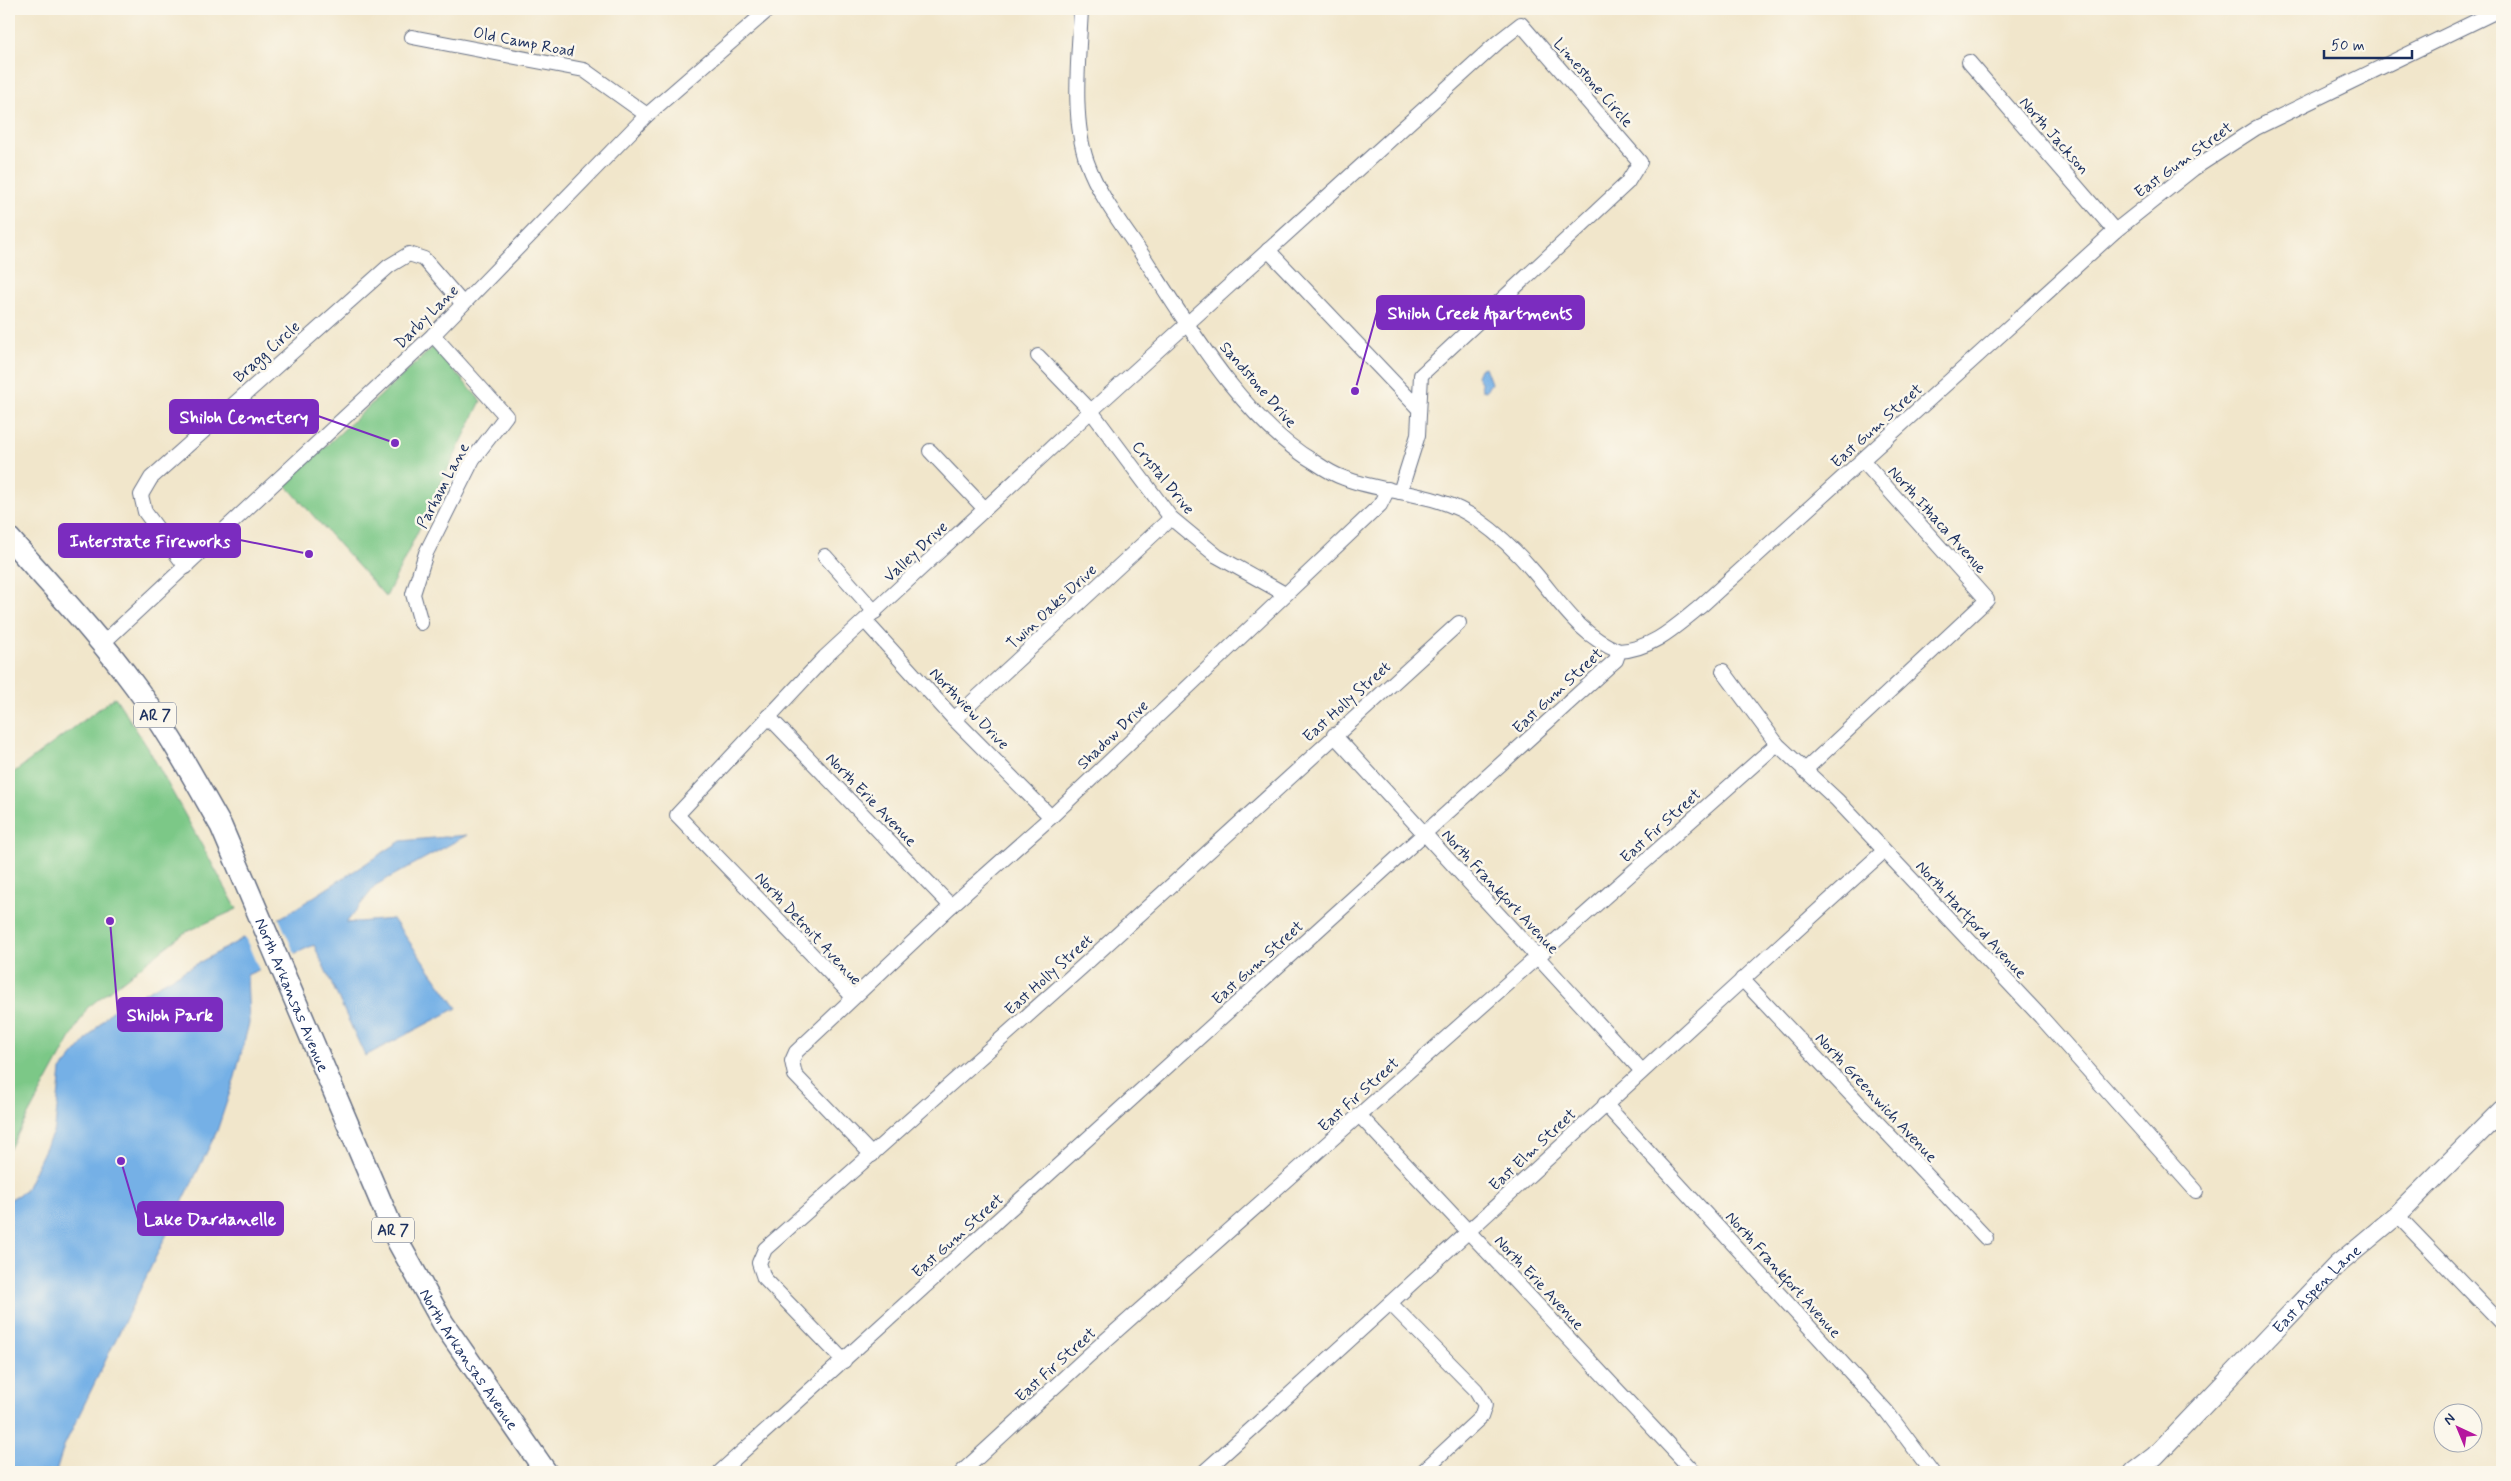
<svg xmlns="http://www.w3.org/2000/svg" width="2511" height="1481" font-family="Mynerve,sans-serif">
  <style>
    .green { fill: #7cc887; stroke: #4c7c72 }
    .water { fill: #75b0e6; stroke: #4870a2 }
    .pier { fill: #f1e6cb }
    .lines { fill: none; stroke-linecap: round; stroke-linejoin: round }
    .street-casing { stroke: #666f84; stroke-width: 16 }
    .secondary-casing { stroke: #666f84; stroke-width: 21 }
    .primary-casing { stroke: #666f84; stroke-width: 24 }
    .street { stroke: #fff; stroke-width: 14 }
    .secondary { stroke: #fff; stroke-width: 19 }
    .primary { stroke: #fff; stroke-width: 21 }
    .labels { text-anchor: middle; stroke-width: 5; stroke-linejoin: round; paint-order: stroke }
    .shield { fill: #fbf7ec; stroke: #5e6b89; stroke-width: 1 }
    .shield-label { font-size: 15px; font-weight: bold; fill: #1b2f5e }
    .street-label { font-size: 16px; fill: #1b2f5e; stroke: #fbf7ec }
    .leader { fill: none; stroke: #7b2cbf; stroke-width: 2 }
    .callout-dot { fill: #7b2cbf; stroke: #fbf7ec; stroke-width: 2 }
    .callout { fill: #7b2cbf; stroke: #7b2cbf; stroke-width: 2 }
    .callout-label { font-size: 18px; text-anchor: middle; font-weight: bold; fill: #fff }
  </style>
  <rect width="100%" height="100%" fill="#fbf7ec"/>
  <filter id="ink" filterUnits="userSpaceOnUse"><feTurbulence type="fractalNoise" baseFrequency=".02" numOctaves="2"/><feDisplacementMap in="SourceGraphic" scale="10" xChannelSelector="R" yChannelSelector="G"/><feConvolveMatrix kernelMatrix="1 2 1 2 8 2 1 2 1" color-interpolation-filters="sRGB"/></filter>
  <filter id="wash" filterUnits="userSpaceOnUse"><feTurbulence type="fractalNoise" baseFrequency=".0096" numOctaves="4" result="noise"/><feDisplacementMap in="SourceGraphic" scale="20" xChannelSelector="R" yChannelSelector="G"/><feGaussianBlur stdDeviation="1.12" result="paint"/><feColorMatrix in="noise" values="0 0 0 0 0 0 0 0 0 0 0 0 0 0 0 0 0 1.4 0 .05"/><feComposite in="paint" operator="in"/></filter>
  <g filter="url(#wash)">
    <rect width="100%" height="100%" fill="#f1e6cb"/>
    <g class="green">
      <polygon points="433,347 481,401 386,597 285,484"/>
      <polygon points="115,697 148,748 237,909 184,933 87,1008 9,1150 9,776"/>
    </g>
    <g class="water">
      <polygon points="1485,367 1491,383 1486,391 1482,390 1481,382 1477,376 1480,369"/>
      <polygon points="467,835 376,885 346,923 393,919 457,1008 365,1056 314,945 247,975 249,1023 235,1077 217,1131 64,1446 56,1472 9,1472 9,1200 25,1191 55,1128 61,1070 110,1012 287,914 401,841"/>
    </g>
    <polygon class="pier" points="278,916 296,956 260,972 244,935"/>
  </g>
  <g filter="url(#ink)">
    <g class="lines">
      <defs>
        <g id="street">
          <path d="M1081,9C1079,56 1071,117 1087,162C1099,196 1123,226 1143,256C1187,324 1244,422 1316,463C1325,469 1334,475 1344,478C1388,495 1438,491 1478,520C1498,534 1518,553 1534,572C1560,602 1580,636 1619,651"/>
          <polyline points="412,37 584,70 647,115"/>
          <polyline points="1969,62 2115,231"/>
          <polyline points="1268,250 1419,409"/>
          <polyline points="1038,356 1091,411 1171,518 1217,556 1285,594"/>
          <polyline points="930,451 985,509"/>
          <polyline points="825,556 875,612"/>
          <polyline points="186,567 145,512 141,495 151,478 389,266 409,254 424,259 463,304"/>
          <polyline points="866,622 954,719 1051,817"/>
          <polyline points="421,623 413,594 426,553 473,459 506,416 433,335"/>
          <polyline points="103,643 433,335 647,115 769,9"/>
          <polyline points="1723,671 1777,744 1837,800 2041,1017 2196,1191"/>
          <polyline points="768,716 951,906"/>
          <polyline points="954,719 1171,518"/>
          <polyline points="1334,735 1642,1071"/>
          <polyline points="1804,771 1987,600 1863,461"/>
          <polyline points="1742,979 1986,1238"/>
          <polyline points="853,997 677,815 825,657 1091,411 1498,42 1521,24 1640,162 1627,183 1421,375 1418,435 1400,492"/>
          <polyline points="1605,1104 1887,1412 1932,1472"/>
          <polyline points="1360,1116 1694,1472"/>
          <polyline points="872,1155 795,1075 792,1061 796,1052 951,906 1051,817 1380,505 1388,489"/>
          <polyline points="2397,1215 2502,1324"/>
          <polyline points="1391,1304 1476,1390 1485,1405 1481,1417 1422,1472"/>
          <polyline points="844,1361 764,1278 759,1263 765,1249 1082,967 1459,623"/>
          <path d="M720,1472L1608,667L1616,660L1619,651C1653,649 1676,626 1701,606L2115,231L2193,169L2256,128L2501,9"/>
          <polyline points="962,1472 1088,1356 1777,744"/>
          <path d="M1204,1472C1432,1267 1656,1057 1884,851"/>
        </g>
        <g id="secondary">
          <path id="s1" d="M2134,1472L2155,1456L2337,1265L2397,1215L2502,1110"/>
        </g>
        <g id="primary">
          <path id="s2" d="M9,538C52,587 97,634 135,686C168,730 194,779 221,826L398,1242L443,1323L546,1472"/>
        </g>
      </defs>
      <use href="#street" class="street-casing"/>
      <use href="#secondary" class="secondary-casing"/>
      <use href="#primary" class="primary-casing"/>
      <use href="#street" class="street"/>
      <use href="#secondary" class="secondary"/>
      <use href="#primary" class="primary"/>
    </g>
  </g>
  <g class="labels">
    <g class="shield">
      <rect x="134" y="702.5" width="42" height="25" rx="4"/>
      <rect x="372" y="1217.5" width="42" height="25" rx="4"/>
    </g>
    <g class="shield-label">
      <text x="155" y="720">AR 7</text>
      <text x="393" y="1235">AR 7</text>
    </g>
    <g class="street-label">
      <text transform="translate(524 41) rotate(11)" y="6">Old Camp Road</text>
      <text transform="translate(1594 82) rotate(49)" y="6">Limestone Circle</text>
      <text transform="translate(2055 135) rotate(49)" y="6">North Jackson</text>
      <text transform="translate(2183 159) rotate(-36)" y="6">East Gum Street</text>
      <text transform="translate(426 316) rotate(-45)" y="6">Darby Lane</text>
      <text transform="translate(266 351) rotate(-42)" y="6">Bragg Circle</text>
      <text transform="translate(1259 384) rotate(49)" y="6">Sandstone Drive</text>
      <text transform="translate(1876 425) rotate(-42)" y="6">East Gum Street</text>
      <text transform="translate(1164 477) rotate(51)" y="6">Crystal Drive</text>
      <text transform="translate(442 485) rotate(-62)" y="6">Parham Lane</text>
      <text transform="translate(1938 519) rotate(48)" y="6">North Ithaca Avenue</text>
      <text transform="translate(915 551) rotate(-43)" y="6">Valley Drive</text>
      <text transform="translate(1051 606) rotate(-43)" y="6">Twin Oaks Drive</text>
      <text transform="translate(1557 690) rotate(-43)" y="6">East Gum Street</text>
      <text transform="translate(1346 701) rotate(-42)" y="6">East Holly Street</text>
      <text transform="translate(970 708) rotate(46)" y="6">Northview Drive</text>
      <text transform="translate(1112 734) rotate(-44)" y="6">Shadow Drive</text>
      <text transform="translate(872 799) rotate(46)" y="6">North Erie Avenue</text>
      <text transform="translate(1660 825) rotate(-42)" y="6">East Fir Street</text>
      <text transform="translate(1501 891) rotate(47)" y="6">North Frankfort Avenue</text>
      <text transform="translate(1972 919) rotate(47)" y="6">North Hartford Avenue</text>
      <text transform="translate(809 928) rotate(47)" y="6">North Detroit Avenue</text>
      <text transform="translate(1257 962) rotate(-42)" y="6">East Gum Street</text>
      <text transform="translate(1048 974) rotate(-42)" y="6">East Holly Street</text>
      <text dy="6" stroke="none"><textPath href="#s2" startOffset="542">North Arkansas Avenue</textPath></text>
      <text transform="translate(1358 1094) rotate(-42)" y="6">East Fir Street</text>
      <text transform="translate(1877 1097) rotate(47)" y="6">North Greenwich Avenue</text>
      <text transform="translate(1532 1149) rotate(-43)" y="6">East Elm Street</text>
      <text transform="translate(957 1235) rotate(-42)" y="6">East Gum Street</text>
      <text transform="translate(1784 1274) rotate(48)" y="6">North Frankfort Avenue</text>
      <text transform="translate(1540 1282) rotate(47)" y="6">North Erie Avenue</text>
      <text dy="6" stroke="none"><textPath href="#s1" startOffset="259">East Aspen Lane</textPath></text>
      <text dy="6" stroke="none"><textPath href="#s2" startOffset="948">North Arkansas Avenue</textPath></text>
      <text transform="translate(1055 1364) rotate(-42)" y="6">East Fir Street</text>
    </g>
  </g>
  <path class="leader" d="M1355 391L1377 312M395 443L318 416M309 554L240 540M110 921L118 1015M121 1161L138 1219"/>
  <g class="callout-dot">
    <circle cx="1355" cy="391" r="5"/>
    <circle cx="395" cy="443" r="5"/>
    <circle cx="309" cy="554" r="5"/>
    <circle cx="110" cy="921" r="5"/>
    <circle cx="121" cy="1161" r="5"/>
  </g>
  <g class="callout">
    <rect x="1377" y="296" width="207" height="33" rx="5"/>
    <rect x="170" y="400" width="148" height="33" rx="5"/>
    <rect x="59" y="524" width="181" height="33" rx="5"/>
    <rect x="118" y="998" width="104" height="33" rx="5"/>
    <rect x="138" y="1202" width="145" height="33" rx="5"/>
  </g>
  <g class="callout-label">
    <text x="1480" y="319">Shiloh Creek Apartments</text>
    <text x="244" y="423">Shiloh Cemetery</text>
    <text x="150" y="547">Interstate Fireworks</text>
    <text x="170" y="1021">Shiloh Park</text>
    <text x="210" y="1225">Lake Dardanelle</text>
  </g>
  <rect width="2511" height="1481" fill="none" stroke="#fbf7ec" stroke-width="30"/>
  <g transform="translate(2458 1428) rotate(316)"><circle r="24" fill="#fbf7ec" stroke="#a1a7b3"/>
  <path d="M0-4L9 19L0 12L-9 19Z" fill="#b5179e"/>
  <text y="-8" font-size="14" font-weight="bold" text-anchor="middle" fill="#1b2f5e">N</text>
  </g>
  <path d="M2324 50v8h88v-8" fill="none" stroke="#1b2f5e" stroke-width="2.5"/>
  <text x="2331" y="50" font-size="15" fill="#1b2f5e" stroke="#fbf7ec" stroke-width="4" paint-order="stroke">50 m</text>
</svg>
